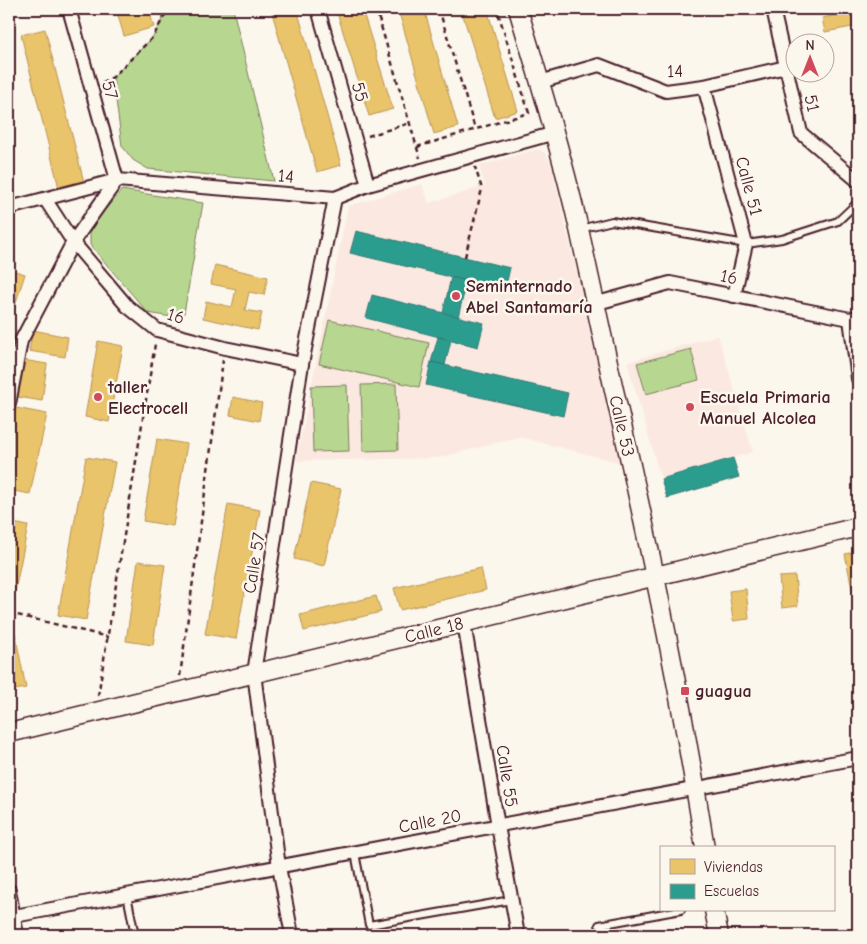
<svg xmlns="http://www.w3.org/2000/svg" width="867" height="944" font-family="'Comic Neue',sans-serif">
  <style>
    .built { fill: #fbe9e1 }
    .green { fill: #b7d791; stroke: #807b5e }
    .homes { fill: #e9c46a; stroke: #b99257 }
    .schools { fill: #2a9d8f; stroke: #347771 }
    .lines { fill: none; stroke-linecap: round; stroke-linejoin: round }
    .lane-casing { stroke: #4a1f2b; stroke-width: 10 }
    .street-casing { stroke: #4a1f2b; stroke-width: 16 }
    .secondary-casing { stroke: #4a1f2b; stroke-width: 21 }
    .path { stroke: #4a1f2b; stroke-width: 2.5; stroke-dasharray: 5 4; stroke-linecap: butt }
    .lane { stroke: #fbf7ec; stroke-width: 6 }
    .street { stroke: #fbf7ec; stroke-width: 12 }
    .secondary { stroke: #fbf7ec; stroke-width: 18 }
    .poi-dot { fill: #d1495b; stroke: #fbf7ec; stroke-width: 2 }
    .labels { text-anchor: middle; stroke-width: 5; stroke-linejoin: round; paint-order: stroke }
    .street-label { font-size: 18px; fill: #4a1f2b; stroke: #fbf7ec }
    .poi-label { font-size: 18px; font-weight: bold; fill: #4a1f2b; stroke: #fbf7ec; text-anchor: start }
  </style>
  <rect width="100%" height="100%" fill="#fbf7ec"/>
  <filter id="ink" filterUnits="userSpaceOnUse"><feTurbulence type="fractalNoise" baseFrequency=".02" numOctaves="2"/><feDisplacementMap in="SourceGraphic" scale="10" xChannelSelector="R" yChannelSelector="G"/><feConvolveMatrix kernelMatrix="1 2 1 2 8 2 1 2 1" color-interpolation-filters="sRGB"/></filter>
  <g filter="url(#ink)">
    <g class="built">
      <polygon points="538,149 545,153 551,163 621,463 519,437 438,458 296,461 348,206 422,184 429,203 485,186 479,166"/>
      <polygon points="718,335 753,452 661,479 627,362"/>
    </g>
    <g class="green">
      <polygon points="168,9 233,9 274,181 148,169 133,160 122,146 113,77 153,37"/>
      <polygon points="122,190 203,203 183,319 148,313 90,245 90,227"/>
      <polygon points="329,320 429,343 419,387 319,364"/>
      <polygon points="691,349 699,380 646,394 637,363"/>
      <polygon points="396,384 398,450 363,451 361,385"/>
      <polygon points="347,385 349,451 313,452 311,386"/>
    </g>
    <g class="homes">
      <polygon points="116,9 149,9 154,27 124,36"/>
      <polygon points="271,9 297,9 341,165 317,172"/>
      <polygon points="336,9 362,9 393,109 369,116"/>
      <polygon points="398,9 424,9 458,127 434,134"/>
      <polygon points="461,9 487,9 518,111 495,118"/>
      <polygon points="858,11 858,26 825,32 822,18"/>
      <polygon points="45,29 84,182 59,188 21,35"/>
      <polygon points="215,265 268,277 264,295 249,292 245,310 262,313 258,330 203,318 206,301 232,307 236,289 211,284"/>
      <polygon points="9,269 25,274 9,324"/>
      <polygon points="33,330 68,337 65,357 29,351"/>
      <polygon points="98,341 123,346 109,422 85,417"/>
      <polygon points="23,360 47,364 42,401 18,397"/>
      <polygon points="233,397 262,403 259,421 230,415"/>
      <polygon points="16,408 47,414 30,494 9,490 9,445"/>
      <polygon points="157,439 187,444 173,526 143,521"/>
      <polygon points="86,457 115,462 86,620 58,615"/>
      <polygon points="311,483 341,489 324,566 294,559"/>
      <polygon points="228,504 260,510 236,639 205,634"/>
      <polygon points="9,522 28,526 12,606 9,605"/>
      <polygon points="858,551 858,618 845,554"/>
      <polygon points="138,561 165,565 153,645 126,641"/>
      <polygon points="481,568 486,590 400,610 394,588"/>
      <polygon points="795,576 798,606 782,608 779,577"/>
      <polygon points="746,589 749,619 733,621 729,591"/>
      <polygon points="376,596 381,612 304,631 300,615"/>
      <polygon points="15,633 26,688 9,691 9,634"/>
    </g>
    <g class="schools">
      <polygon points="356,231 510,268 505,290 350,253"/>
      <polygon points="451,277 467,281 458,317 443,313"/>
      <polygon points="372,295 484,323 478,347 366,318"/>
      <polygon points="438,337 451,340 445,365 431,362"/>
      <polygon points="431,362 568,393 563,416 426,385"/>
      <polygon points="733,458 739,477 667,498 661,479"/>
    </g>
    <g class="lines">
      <defs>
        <g id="lane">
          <polyline points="580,229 612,221 746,244 782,239 838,221 858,202"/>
          <polyline points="355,853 369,925 511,900"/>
          <polyline points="127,895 135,935"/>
          <polyline points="599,925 681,910"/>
        </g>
        <g id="street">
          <polyline points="69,9 117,180"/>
          <polyline points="318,9 368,185"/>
          <polyline points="773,9 801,133 858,181"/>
          <polyline points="540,82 599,65 666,91 704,86 786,67"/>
          <polyline points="704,86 746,244 734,296"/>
          <polyline points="45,199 73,242 127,306 157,330 225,348 302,364"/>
          <polyline points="9,208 117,180 335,198 368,185 555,133"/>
          <polyline points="594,304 670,283 850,319 858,316"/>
          <polyline points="850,319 858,379"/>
          <polyline points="9,404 21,341 73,242 117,180"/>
          <polyline points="464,623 498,826 518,935"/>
          <polyline points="9,890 17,935"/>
          <polyline points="9,917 858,758"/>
          <polyline points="292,935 279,867 254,673 302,364 335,198"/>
        </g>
        <g id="secondary">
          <path d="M518,9C540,82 562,155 579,229C591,283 602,337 614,390C649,542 681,694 705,848"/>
          <polyline points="9,733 858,527"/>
          <polyline points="714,910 719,935"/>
        </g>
      </defs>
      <use href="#lane" class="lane-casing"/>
      <use href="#street" class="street-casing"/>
      <use href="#secondary" class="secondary-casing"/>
      <g class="path">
        <polyline points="376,9 420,158"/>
        <polyline points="439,9 475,129"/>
        <polyline points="102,83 113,77 153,37 168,9"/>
        <polyline points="368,136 410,123"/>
        <polyline points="417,147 529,113 497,9"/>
        <polyline points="465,257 482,189 475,167"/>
        <polyline points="9,613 108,637"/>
        <polyline points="180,676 223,360"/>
        <polyline points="98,696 155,344"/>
      </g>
      <use href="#lane" class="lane"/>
      <use href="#street" class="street"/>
      <use href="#secondary" class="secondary"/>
    </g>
  </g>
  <g class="poi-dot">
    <circle cx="456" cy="296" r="5"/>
    <circle cx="98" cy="397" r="5"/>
    <circle cx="690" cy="407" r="5"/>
    <rect x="680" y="686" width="10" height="10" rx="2.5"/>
  </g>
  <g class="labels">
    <g class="street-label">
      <text transform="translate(675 71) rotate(-2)" y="6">14</text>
      <text transform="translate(110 90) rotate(74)" y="6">57</text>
      <text transform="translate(360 92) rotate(74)" y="6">55</text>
      <text transform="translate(812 103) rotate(77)" y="6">51</text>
      <text transform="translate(286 176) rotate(5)" y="6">14</text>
      <text transform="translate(749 186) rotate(75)" y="6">Calle 51</text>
      <text transform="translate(729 277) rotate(12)" y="6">16</text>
      <text transform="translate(176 316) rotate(18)" y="6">16</text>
      <text transform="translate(622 426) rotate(77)" y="6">Calle 53</text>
      <text transform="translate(254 563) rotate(-81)" y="6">Calle 57</text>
      <text transform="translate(434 630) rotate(-14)" y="6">Calle 18</text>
      <text transform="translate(507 776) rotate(81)" y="6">Calle 55</text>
      <text transform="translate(430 821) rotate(-11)" y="6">Calle 20</text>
    </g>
    <g class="poi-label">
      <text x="466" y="292">Seminternado<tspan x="466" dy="21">Abel Santamaría</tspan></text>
      <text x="108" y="393">taller<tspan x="108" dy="21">Electrocell</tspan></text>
      <text x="700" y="403">Escuela Primaria<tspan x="700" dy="21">Manuel Alcolea</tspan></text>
      <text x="695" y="697">guagua</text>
    </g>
  </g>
  <rect width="867" height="944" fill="none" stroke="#fbf7ec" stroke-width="30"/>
  <rect x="15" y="15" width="837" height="914" fill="none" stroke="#4a1f2b" stroke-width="2" filter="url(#ink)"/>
  <rect x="660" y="846" width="175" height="65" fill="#fbf7ec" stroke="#b4a19f"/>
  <rect x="670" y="859" width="25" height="15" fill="#e9c46a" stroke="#b4a19f"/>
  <text x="704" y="872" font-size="15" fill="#4a1f2b">Viviendas</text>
  <rect x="670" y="884" width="25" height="15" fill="#2a9d8f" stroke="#b4a19f"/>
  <text x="704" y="896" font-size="15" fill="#4a1f2b">Escuelas</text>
  <g transform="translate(810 58)"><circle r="24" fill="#fbf7ec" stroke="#b4a19f"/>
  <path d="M0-4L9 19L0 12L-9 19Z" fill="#d1495b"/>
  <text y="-8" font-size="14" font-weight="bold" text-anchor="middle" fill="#4a1f2b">N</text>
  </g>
</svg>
